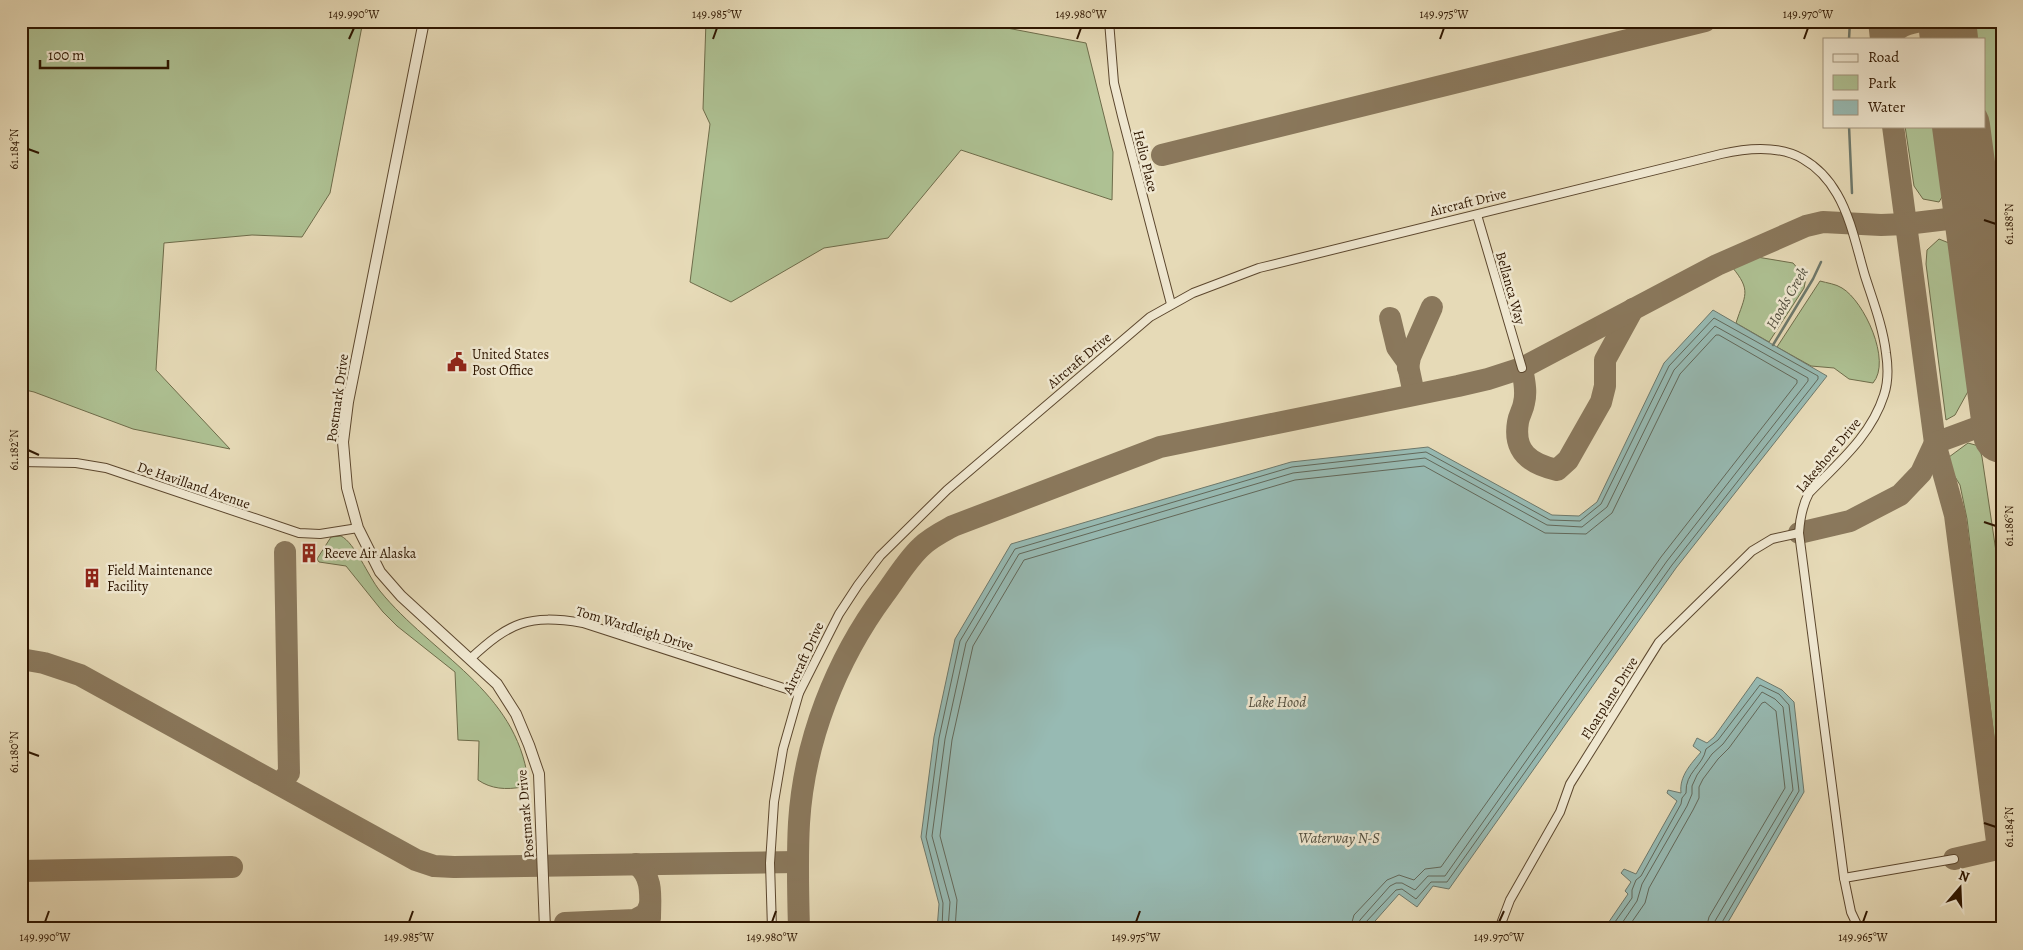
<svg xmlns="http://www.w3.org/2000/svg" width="2023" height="950" font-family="Alegreya,serif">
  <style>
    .green { fill: #aec193; stroke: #6e6c4a }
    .water { fill: #97bab3; stroke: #6d786b }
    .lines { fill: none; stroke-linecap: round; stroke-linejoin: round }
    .shore { stroke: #62685a; stroke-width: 1 }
    .stream { stroke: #6d786b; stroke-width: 2.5 }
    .taxiway { stroke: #8a785c; stroke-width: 22 }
    .runway { stroke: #8a785c; stroke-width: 58 }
    .minor-casing { stroke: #5c472e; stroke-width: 10 }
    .tertiary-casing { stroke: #5c472e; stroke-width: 12 }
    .minor { stroke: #efe7d0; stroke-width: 8 }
    .tertiary { stroke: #efe7d0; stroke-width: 10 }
    .ticks { fill: none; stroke: #2e1600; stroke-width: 2 }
    .labels { text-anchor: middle; stroke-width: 5; stroke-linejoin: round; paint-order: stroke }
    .street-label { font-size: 14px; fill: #2e1600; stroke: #efe7d0 }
    .poi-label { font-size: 14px; fill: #2e1600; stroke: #efe7d0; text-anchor: start }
    .water-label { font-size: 15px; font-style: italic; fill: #534f3f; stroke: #efe7d0 }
    .neatline { fill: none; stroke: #2e1600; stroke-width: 2 }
    .ticks-label { font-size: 12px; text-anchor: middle; fill: #2e1600 }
  </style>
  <rect width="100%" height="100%" fill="#e6dab7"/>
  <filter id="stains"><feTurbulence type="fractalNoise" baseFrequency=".004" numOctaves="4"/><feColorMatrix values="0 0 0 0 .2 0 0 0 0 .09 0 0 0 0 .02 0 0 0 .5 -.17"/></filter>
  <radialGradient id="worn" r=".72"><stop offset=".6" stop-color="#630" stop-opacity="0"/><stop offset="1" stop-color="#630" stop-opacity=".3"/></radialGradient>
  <g class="green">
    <polygon points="21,21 363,21 330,193 302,237 252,235 164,243 156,370 230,449 133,429 34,392 21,389"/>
    <polygon points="706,21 970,21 1086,43 1113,152 1112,200 961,150 888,238 824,248 731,302 690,282 710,124 703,109"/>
    <polygon points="1971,21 2002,21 2002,243 1984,118 1984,39 1973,39"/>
    <polygon points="1905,126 1937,126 1945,192 1939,202 1923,199 1914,186"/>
    <polygon points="1939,239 1949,243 1953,248 1971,386 1955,415 1946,420 1926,264 1927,250"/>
    <path d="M1757,257L1793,263L1806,278L1804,288L1769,342L1736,323C1745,295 1752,291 1732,267Z"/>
    <path d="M1820,281C1827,283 1836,284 1842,288C1864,301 1892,361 1873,383L1849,379L1834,368L1811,366L1777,347Z"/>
    <polygon points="1968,443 1979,446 1982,457 2002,592 2002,802 1967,519 1960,485 1949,467 1949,457"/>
    <path d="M341,536C355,543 368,576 380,591C432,655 516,690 528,780L522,787C506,790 491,789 478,780L479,741L458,740L455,672L397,626L383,612L346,566L319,562L317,559L331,537Z"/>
  </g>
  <g class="water">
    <polygon points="1713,310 1827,376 1676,568 1449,889 1433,886 1417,907 1399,894 1368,929 937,929 939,904 921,837 934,737 955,639 1011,544 1291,462 1428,447 1552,515 1579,516 1597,502 1664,363"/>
    <path d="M1757,677L1782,690L1794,702L1804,792L1724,929H1604L1628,894L1625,891L1631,882L1621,873L1624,869L1636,874L1677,801L1667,793L1668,790L1681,793C1679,776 1691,764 1701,752L1693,746L1697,738L1707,743L1714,737Z"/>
  </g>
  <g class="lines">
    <g class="shore">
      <polyline points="942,929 943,903 926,837 939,738 960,641 1015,549 1292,467 1426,452 1550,520 1580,521 1601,504 1669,366 1714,318 1818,376 1818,379 1672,565 1447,882 1431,882 1416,899 1402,889 1396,890 1365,923 1364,929"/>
      <polyline points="948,929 950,902 932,836 945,739 966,643 1019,554 1293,473 1425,458 1547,525 1582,527 1607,507 1674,370 1715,326 1808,378 1808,381 1667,561 1445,876 1428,876 1415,890 1402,883 1396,883 1390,886 1360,920 1357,929"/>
      <polyline points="955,929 957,900 940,836 952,740 973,646 1024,560 1295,480 1424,466 1545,533 1586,534 1612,513 1680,374 1716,335 1719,335 1797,380 1797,383 1661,557 1441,867 1425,869 1414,880 1399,875 1387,880 1354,915 1350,929"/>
      <path d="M1610,929L1632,898V890L1636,880L1641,876L1681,804L1682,798L1686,793C1685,772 1703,766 1706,749L1718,740L1760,685L1779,694L1789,705L1799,791L1721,924L1720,929"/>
      <polyline points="1618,929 1637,901 1642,884 1687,806 1692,794 1692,786 1697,775 1712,754 1723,744 1762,692 1775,699 1783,707 1793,790 1715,921 1713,929"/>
      <polyline points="1627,929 1645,903 1649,888 1693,810 1699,798 1699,787 1703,779 1718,759 1729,748 1762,703 1765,702 1776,711 1785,788 1709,917 1706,929"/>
    </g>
    <g class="stream">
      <polyline points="1849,39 1850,21"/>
      <polyline points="1849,126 1852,193"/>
      <polyline points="1773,345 1813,279 1821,262"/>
    </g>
    <g class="taxiway">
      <polyline points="1879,21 1881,39"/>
      <path d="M1888,39C1897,27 1907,23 1922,21"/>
      <polyline points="1893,126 1935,443 1955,515 1998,849"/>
      <polyline points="1162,155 1705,21"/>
      <polyline points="1390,318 1397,347 1407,361 1414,394"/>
      <polyline points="1408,368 1410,357 1432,307"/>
      <path d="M1522,368C1524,380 1527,391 1524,403C1523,410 1519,415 1518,422C1513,452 1530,464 1557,470L1568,460L1601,402L1605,386V360L1633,309"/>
      <polyline points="1799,533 1850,521 1900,495 1921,473 1935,443 2000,419"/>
      <polyline points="21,659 44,663 80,675 416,860 434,866 454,867 798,862"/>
      <polyline points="276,782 282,781 289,773 285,552"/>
      <polyline points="1954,859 2002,848"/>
      <path d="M636,864C654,876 650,899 650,918"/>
      <polyline points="21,871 232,867"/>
      <polyline points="565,923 635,920 646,914 650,905"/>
      <path d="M799,929C798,893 797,858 799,823C804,741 836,660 884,595C896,579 907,560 921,547C930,538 942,532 953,526L1160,447L1458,386L1488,379L1522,368L1717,265L1806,226L1823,222L1881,225L1906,224L1973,216"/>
    </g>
    <g class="runway">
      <polyline points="1947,21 1949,39"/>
      <polyline points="1961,126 2002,434"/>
    </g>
    <defs>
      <g id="minor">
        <polyline points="1109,21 1114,83 1122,116 1171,304"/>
        <polyline points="1477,215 1522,368"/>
        <polyline points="21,462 76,463 106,468 299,533 320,534 358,528"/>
        <path d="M470,659C510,622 528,614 583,623L799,693"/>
        <polyline points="1844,878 1954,859"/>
        <path d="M772,929L770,863L774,802L783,749L799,693L839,614L858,585L880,556L947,490L1150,317L1193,293L1259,268L1721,154C1747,148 1779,145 1803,159C1817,167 1829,180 1837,194C1851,218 1857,249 1865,276C1873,301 1883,327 1886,353C1888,366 1888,383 1884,395C1871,436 1838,463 1809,493C1802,506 1800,518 1799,533L1844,878L1851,912L1859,929"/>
        <polyline points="1499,929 1510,900 1560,812 1570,784 1659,642 1752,551 1772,539 1799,533"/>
      </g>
      <g id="tertiary">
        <polyline points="424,21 348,402 343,442 347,488 358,528 380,572 401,596 497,684 516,714 529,745 539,774 545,929"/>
        <polyline points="1049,21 1106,21"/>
      </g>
    </defs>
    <use href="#minor" class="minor-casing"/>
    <use href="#tertiary" class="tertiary-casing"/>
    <use href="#minor" class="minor"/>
    <use href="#tertiary" class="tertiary"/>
  </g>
  <path class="ticks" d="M349,39L354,28M713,39L717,28M1077,39L1081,28M1440,39L1444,28M1804,39L1808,28M28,149L39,153M1984,220L1996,224M28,450L39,455M1984,522L1996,526M28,752L39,756M1984,823L1996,827M45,922L49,911M409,922L413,911M772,922L776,911M1136,922L1140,911M1499,922L1504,911M1863,922L1867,911"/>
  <defs>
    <symbol id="civic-bare" viewBox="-9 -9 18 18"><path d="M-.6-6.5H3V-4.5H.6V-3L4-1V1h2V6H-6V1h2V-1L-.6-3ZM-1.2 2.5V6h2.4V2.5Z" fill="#8f2418" stroke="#efe7d0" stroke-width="2.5" paint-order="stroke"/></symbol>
    <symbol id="building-bare" viewBox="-9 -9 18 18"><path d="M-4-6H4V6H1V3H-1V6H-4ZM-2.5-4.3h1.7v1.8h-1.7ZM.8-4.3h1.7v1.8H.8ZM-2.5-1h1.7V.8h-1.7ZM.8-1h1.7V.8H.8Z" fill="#8f2418" stroke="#efe7d0" stroke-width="2.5" paint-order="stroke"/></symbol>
  </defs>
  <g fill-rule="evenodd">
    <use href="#civic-bare" x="443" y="348" width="28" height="28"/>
    <use href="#building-bare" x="295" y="539" width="28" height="28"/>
    <use href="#building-bare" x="78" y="564" width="28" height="28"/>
  </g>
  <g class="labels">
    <g class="street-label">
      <text transform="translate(1146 161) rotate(76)" y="5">Helio Place</text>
      <text transform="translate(1468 202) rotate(-14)" y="5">Aircraft Drive</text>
      <text transform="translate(1511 288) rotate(74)" y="5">Bellanca Way</text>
      <text transform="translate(1079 360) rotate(-40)" y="5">Aircraft Drive</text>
      <text transform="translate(337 398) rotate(-82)" y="5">Postmark Drive</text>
      <text transform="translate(1828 455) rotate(-50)" y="5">Lakeshore Drive</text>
      <text transform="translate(194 485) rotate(19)" y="5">De Havilland Avenue</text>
      <text transform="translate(635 628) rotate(17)" y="5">Tom Wardleigh Drive</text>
      <text transform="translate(803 658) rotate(-65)" y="5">Aircraft Drive</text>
      <text transform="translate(1609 698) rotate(-58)" y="5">Floatplane Drive</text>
      <text transform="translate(525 814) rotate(-95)" y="5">Postmark Drive</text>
    </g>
    <g class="poi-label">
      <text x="472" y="359">United States<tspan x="472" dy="16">Post Office</tspan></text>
      <text x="324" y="558">Reeve Air Alaska</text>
      <text x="107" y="575">Field Maintenance<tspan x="107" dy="16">Facility</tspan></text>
    </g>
    <g class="water-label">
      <text transform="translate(1787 298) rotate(-60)" y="5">Hoods Creek</text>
      <text x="1277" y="707">Lake Hood</text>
      <text x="1339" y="843">Waterway N-S</text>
    </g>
  </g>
  <rect width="2023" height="950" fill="none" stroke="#e6dab7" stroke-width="55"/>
  <rect x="1823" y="38" width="162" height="90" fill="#efe7d0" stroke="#a2937d"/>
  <rect x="1833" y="54" width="25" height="8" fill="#efe7d0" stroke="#a2937d"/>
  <text x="1868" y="62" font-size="15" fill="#2e1600">Road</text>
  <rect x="1833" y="75" width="25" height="15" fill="#aec193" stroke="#a2937d"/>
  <text x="1868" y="88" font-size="15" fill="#2e1600">Park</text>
  <rect x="1833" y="100" width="25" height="15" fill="#97bab3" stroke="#a2937d"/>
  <text x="1868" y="112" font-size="15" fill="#2e1600">Water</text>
  <g transform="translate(1960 888) rotate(19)" stroke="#efe7d0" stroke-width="4" paint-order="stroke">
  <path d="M0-4L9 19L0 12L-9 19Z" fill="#2e1600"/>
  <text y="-8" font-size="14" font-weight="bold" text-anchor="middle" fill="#2e1600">N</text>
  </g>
  <path d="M40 60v8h128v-8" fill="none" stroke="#2e1600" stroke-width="2.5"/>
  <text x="48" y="60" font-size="15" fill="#2e1600" stroke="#efe7d0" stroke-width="4" paint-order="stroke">100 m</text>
  <rect x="28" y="28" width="1968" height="894" class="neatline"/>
  <g class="ticks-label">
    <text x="354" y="18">149.990°W</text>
    <text x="717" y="18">149.985°W</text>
    <text x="1081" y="18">149.980°W</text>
    <text x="1444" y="18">149.975°W</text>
    <text x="1808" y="18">149.970°W</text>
    <text transform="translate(14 149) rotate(-90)" y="4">61.184°N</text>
    <text transform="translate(2009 224) rotate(-90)" y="4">61.188°N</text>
    <text transform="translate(14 450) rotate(-90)" y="4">61.182°N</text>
    <text transform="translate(2009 526) rotate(-90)" y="4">61.186°N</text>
    <text transform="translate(14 752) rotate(-90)" y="4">61.180°N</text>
    <text transform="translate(2009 827) rotate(-90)" y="4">61.184°N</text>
    <text x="45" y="941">149.990°W</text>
    <text x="409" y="941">149.985°W</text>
    <text x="772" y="941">149.980°W</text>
    <text x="1136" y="941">149.975°W</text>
    <text x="1499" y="941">149.970°W</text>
    <text x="1863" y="941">149.965°W</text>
  </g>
  <rect width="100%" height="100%" filter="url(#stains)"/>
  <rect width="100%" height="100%" fill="url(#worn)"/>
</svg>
